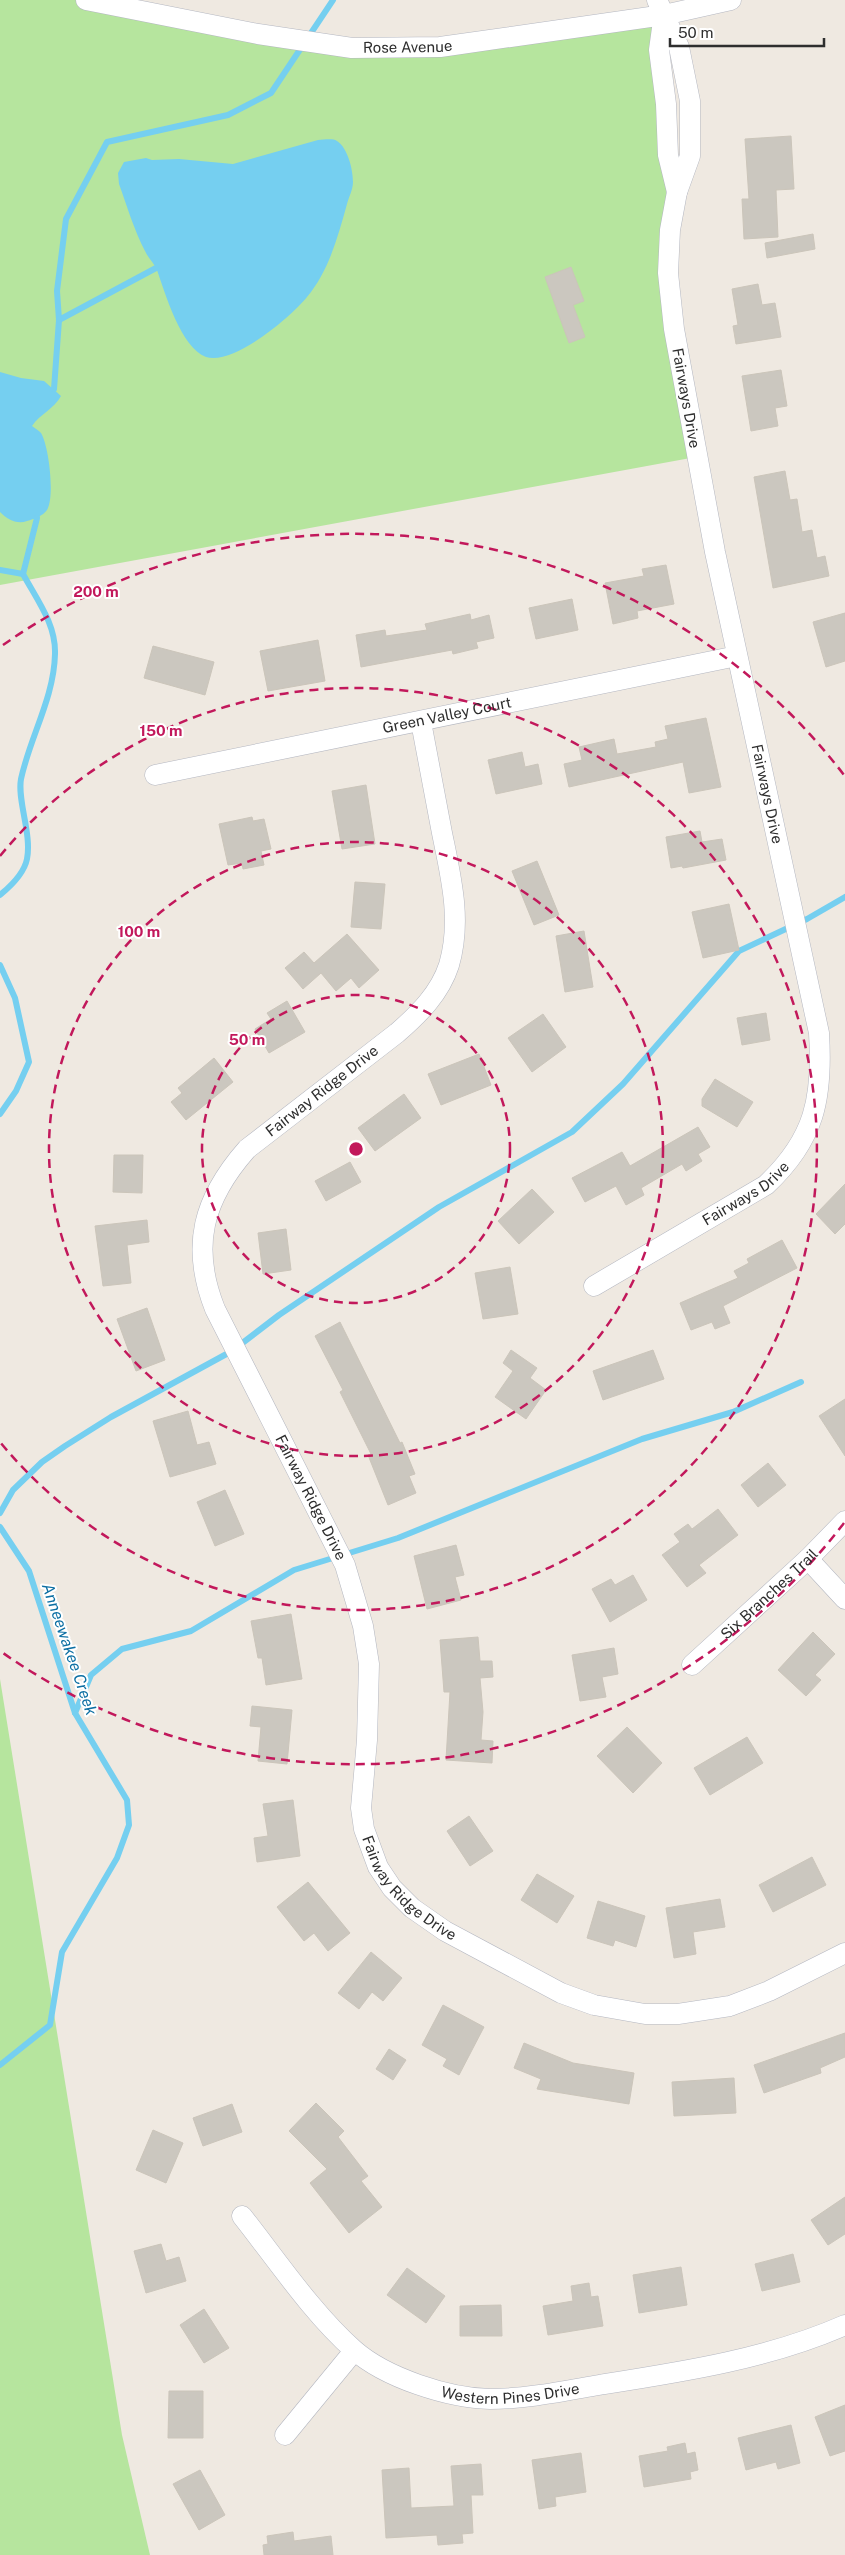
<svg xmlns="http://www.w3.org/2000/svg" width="845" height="2555" font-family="'Public Sans',sans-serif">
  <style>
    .green { fill: #b6e59e }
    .water { fill: #75cff0 }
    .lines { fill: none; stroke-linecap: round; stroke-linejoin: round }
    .stream { stroke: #75cff0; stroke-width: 6 }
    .building { fill: #cbc7bf; stroke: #cbc5ba }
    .minor-casing { stroke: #b4b7c1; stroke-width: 21 }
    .minor { stroke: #fff; stroke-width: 20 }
    .ring { fill: none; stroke: #c2185b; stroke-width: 2.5; stroke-dasharray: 9 6 }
    .labels { text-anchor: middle; stroke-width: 4; stroke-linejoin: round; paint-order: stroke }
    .street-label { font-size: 15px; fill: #2e2e2e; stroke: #fff }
    .water-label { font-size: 16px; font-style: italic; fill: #0d6fa3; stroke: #fff }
    .centre { fill: #c2185b; stroke: #fff; stroke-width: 2.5 }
    .ring-label { font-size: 15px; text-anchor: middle; font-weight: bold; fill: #c2185b; stroke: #fff; stroke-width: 4; stroke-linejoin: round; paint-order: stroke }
  </style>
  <rect width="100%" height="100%" fill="#efe9e1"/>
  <g class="green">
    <polygon points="0,0 140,0 137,10 352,48 664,15 670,230 696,457 0,585"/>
    <polygon points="0,1679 122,2435 150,2555 0,2555"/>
  </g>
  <g class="water">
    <path d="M318,140C324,140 332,138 337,141C348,148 353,170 353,182C353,189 349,197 347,204C338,236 329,271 307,297C291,317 233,366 206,357C181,348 165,293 157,270C154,263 148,258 145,251C134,230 127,206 119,184L118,173L124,162L146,158L152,160L179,159L233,164Z"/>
    <path d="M0,372L21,378L44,381L61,396C54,409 40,414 32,426C35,428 39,431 41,433C49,446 55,497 47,510C43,516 34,519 27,521C17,525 7,519 0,512Z"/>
  </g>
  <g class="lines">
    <g class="stream">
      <polyline points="59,320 156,268"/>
      <polyline points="54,389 59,320 57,291 66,219 107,142 228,115 271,93 333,0"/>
      <path d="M0,570L23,574C37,600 56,624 55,654C54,698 30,737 21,779C17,800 32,834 27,859C24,874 11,886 0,895"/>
      <polyline points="23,574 37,518"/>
      <polyline points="0,965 15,998 29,1062 16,1091 0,1114"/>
      <polyline points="0,1513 13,1490 42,1462 65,1446 111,1417 232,1351 279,1315 439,1207 572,1132 623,1084 739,951 807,919 845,897"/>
      <polyline points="0,1527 29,1571 75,1713 127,1800 129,1825 117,1858 62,1952 50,2025 0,2065"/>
      <polyline points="75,1713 91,1675 122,1649 191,1631 294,1570 398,1538 642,1439 733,1412 801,1382"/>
    </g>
  </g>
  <g class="building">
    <polygon points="791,136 794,189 776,190 778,237 744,239 742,199 749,199 745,139"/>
    <polygon points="813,234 815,249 767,258 765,243"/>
    <polygon points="571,267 584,301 573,305 585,337 569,343 545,277"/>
    <polygon points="758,284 762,305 775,303 781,337 736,344 733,326 738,325 732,289"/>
    <polygon points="781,370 787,406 775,408 778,426 751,431 742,376"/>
    <polygon points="785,471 790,500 797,499 802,532 812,530 817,558 825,556 829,576 773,588 754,477"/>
    <polygon points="666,565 674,604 637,611 638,618 613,624 605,583 644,576 642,569"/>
    <polygon points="572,599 578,630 536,639 529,608"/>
    <polygon points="845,613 845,661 826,667 813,622"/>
    <polygon points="470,614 471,620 489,615 494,638 476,642 478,648 453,654 452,650 361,667 356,635 385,630 386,636 427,630 425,624"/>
    <polygon points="318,640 325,681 268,691 260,651"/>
    <polygon points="153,646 214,662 205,695 144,678"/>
    <polygon points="706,718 721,787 689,793 683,762 569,787 564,764 582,760 579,747 614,739 617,754 656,747 655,742 668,739 665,726"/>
    <polygon points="522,752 525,767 538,764 542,784 496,794 488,760"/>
    <polygon points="366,785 375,844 342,849 332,791"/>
    <polygon points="252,817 253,821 264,819 271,849 261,851 264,865 243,869 242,863 228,865 219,824"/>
    <polygon points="700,831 702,842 722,839 726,860 683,868 682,866 671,868 666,837"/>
    <polygon points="537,861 559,915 534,925 512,871"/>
    <polygon points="355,882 385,884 381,929 351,927"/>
    <polygon points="729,904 739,950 703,958 692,912"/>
    <polygon points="584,931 593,987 565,992 556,936"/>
    <polygon points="347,934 379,970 359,988 351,978 336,991 321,973 303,989 285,968 304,952 314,963"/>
    <polygon points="287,1001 305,1032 269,1053 255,1029 271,1019 267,1013"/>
    <polygon points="766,1013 770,1040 742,1045 737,1018"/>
    <polygon points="543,1014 566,1047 532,1072 508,1038"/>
    <polygon points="479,1054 491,1085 441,1105 428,1074"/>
    <polygon points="214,1058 233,1082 186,1120 171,1102 182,1093 178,1088"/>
    <polygon points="715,1079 753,1102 737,1127 702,1106 702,1099"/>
    <polygon points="404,1094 421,1118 375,1151 358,1128"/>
    <polygon points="698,1127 710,1147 698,1154 702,1161 686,1171 682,1164 641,1188 644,1195 626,1205 616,1186 585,1202 572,1178 622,1152 630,1166"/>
    <polygon points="114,1155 143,1155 142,1193 113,1192"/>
    <polygon points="350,1162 361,1182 326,1201 315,1181"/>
    <polygon points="845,1184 845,1224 835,1234 816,1214"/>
    <polygon points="532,1189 554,1212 519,1244 498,1221"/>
    <polygon points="147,1220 149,1242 127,1245 131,1283 103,1286 95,1226"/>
    <polygon points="286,1229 291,1270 263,1274 258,1233"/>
    <polygon points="782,1240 797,1268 723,1306 730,1323 715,1329 712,1322 691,1330 680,1303 738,1278 734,1271 749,1263 747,1259"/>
    <polygon points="510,1267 518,1314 483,1319 475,1273"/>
    <polygon points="147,1308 165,1360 136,1371 117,1319"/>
    <polygon points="340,1322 400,1443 402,1442 415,1474 409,1476 416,1493 388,1505 368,1455 371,1454 340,1392 343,1390 315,1336"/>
    <polygon points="511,1350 537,1368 530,1378 546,1390 526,1419 495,1397 513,1371 503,1363"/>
    <polygon points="653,1350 664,1379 603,1400 593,1371"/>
    <polygon points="845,1399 845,1456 819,1416"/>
    <polygon points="188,1411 197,1445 209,1442 216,1464 170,1477 153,1421"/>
    <polygon points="768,1463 786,1485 758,1507 741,1485"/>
    <polygon points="225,1490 244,1534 215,1546 197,1502"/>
    <polygon points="718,1509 738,1535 699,1565 706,1573 687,1587 662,1555 680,1542 674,1534 688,1524 692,1529"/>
    <polygon points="456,1545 464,1575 455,1577 461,1600 427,1609 414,1556"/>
    <polygon points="633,1575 647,1600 610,1622 592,1589 611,1579 615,1585"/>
    <polygon points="291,1614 302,1679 266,1685 262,1658 258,1658 251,1621"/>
    <polygon points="813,1632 835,1654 815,1675 821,1680 806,1696 778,1670"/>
    <polygon points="478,1637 480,1661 492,1661 493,1677 480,1678 483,1712 481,1740 493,1741 492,1763 446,1760 450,1692 444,1692 440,1640"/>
    <polygon points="614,1648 618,1674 602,1677 606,1697 580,1701 572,1655"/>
    <polygon points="252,1706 292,1710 287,1764 258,1761 261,1727 250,1726"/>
    <polygon points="627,1727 662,1763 633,1793 597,1756"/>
    <polygon points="747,1737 763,1763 710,1795 694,1768"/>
    <polygon points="293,1800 300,1856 257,1862 254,1838 268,1836 263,1804"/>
    <polygon points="469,1816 493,1851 470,1866 447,1831"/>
    <polygon points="812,1857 826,1885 773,1912 759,1885"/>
    <polygon points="537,1874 574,1896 557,1923 521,1900"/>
    <polygon points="308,1882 350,1933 328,1951 314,1933 304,1941 277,1907"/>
    <polygon points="720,1899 725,1927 693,1932 696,1954 674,1958 666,1908"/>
    <polygon points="598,1901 645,1916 636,1947 615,1940 613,1946 587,1938"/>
    <polygon points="371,1952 402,1978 383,2001 372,1992 359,2009 338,1993"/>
    <polygon points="443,2005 484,2027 459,2075 443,2066 447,2059 422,2045"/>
    <polygon points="845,2033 845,2057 820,2068 821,2073 764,2093 754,2065"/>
    <polygon points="524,2043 573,2063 634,2073 629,2104 537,2089 541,2079 514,2068"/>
    <polygon points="389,2049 406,2060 393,2080 376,2069"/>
    <polygon points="734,2078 736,2113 674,2116 672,2082"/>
    <polygon points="316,2103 344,2131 338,2137 368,2176 361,2181 382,2207 349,2233 310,2183 327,2169 289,2131"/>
    <polygon points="232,2104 242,2132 203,2146 193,2118"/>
    <polygon points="153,2130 183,2143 166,2183 136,2170"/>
    <polygon points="845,2197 845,2234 828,2245 811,2220"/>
    <polygon points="161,2244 166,2261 179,2257 186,2281 146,2293 134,2251"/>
    <polygon points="793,2254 800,2282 762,2291 755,2264"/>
    <polygon points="681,2267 687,2305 639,2313 633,2275"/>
    <polygon points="407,2268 445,2296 426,2323 387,2295"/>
    <polygon points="589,2283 591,2297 598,2296 603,2326 548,2335 543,2306 573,2301 571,2286"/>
    <polygon points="501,2305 502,2336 460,2336 460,2306"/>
    <polygon points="204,2309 229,2348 204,2363 180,2325"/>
    <polygon points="169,2391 203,2391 203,2438 168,2438"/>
    <polygon points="845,2405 845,2451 830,2456 815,2417"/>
    <polygon points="791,2425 800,2463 778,2469 776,2462 746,2470 738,2438"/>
    <polygon points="685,2443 687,2454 695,2452 698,2470 690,2472 691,2479 644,2487 639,2456 668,2451 667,2447"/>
    <polygon points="581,2453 586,2492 555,2497 556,2506 539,2509 532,2460"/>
    <polygon points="481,2464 483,2495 471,2495 473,2533 462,2534 463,2543 438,2545 437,2535 386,2538 382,2470 409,2468 411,2508 454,2506 451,2466"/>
    <polygon points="200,2470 225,2515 199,2530 173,2484"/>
    <polygon points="293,2532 294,2541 331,2536 333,2555 264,2555 263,2545 268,2544 267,2536"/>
  </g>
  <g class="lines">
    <defs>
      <g id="minor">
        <path id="s1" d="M86,0L258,34L352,48L440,47L664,15L731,0"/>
        <polyline points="664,14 659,50 666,104 668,155 677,192"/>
        <path id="s2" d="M421,722C428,759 435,796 442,833C451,877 462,921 449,965C440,993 419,1014 397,1033L247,1149C203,1199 190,1246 215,1309L345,1565L363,1626L369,1664L367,1740L361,1808L364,1829L378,1867L392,1888L412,1908L445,1931L561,1993L594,2005L645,2014H678L730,2006L769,1991L845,1953"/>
        <path id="s3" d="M155,775L737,656"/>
        <path id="s4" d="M594,1286L766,1185C815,1139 823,1098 819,1033L715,552L674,329L668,273L670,230L677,192L690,156V101L679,47L657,0"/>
        <polyline points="808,1559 845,1599"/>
        <path id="s5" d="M692,1665L808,1559L845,1521"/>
        <path id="s6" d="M242,2216C276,2259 313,2314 354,2350C386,2378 448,2398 490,2399C526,2399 564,2391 599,2385C682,2372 768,2359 845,2325"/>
        <polyline points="285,2435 354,2351"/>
      </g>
    </defs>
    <use href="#minor" class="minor-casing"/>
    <use href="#minor" class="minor"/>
  </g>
  <g class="ring">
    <circle cx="356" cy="1149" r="154"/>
    <circle cx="356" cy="1149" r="307"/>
    <path d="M0 856A461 461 0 1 1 0 1442"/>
    <path d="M844 1523A615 615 0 0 1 3 1653M3 645A615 615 0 0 1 844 775"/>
  </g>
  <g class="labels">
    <g class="street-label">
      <text dy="5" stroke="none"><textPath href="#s1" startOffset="326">Rose Avenue</textPath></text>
      <text transform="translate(686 398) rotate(80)" y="5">Fairways Drive</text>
      <text dy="5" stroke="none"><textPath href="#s3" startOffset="298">Green Valley Court</textPath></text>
      <text transform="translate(767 794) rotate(78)" y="5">Fairways Drive</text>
      <text transform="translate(322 1091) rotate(-38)" y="5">Fairway Ridge Drive</text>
      <text dy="5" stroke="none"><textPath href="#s4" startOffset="178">Fairways Drive</textPath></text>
      <text dy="5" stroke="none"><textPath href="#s2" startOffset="908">Fairway Ridge Drive</textPath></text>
      <text dy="5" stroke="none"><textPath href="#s5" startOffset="105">Six Branches Trail</textPath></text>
      <text dy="5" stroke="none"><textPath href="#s2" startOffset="1328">Fairway Ridge Drive</textPath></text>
      <text dy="5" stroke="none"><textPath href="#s6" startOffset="342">Western Pines Drive</textPath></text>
    </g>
    <g class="water-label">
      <text transform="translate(70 1649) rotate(71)" y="6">Anneewakee Creek</text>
    </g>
  </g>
  <circle cx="356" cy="1149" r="8" class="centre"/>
  <g class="ring-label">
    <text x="96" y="597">200 m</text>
    <text x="161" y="736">150 m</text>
    <text x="139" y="937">100 m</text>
    <text x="247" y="1045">50 m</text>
  </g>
  <path d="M670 38v8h154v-8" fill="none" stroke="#2e2e2e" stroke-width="2.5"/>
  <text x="678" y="38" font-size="15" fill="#2e2e2e" stroke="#ffffff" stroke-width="4" paint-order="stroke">50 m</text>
</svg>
